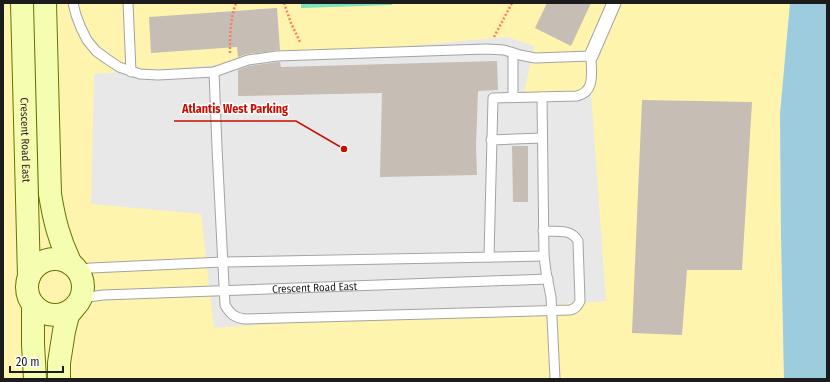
<svg xmlns="http://www.w3.org/2000/svg" width="830" height="382" font-family="'Fira Sans Condensed',sans-serif">
  <style>
    .sand { fill: #fff4ae }
    .pitch { fill: #79e3c1 }
    .parking { fill: #e8e8e8 }
    .water { fill: #9eccdf }
    .building { fill: #c6bdb4 }
    .lines { fill: none; stroke-linecap: round; stroke-linejoin: round }
    .service-casing { stroke: #a3a3a3; stroke-width: 11 }
    .pedestrian-casing { stroke: #a3a3a3; stroke-width: 15 }
    .secondary-casing { stroke: #617600; stroke-width: 24 }
    .path { stroke: #ff7c61; stroke-width: 2.5; stroke-dasharray: 2 2; stroke-linecap: butt }
    .service { stroke: #fff; stroke-width: 9 }
    .pedestrian { stroke: #fff; stroke-width: 13 }
    .secondary { stroke: #f4fdb0; stroke-width: 22 }
    .labels { text-anchor: middle; stroke-width: 3; stroke-linejoin: round; paint-order: stroke }
    .street-label { font-size: 11px; fill: #1c1c1c; stroke: #fff }
    .leader { fill: none; stroke: #c80e00; stroke-width: 1.5 }
    .callout-dot { fill: #c80e00; stroke: #fff; stroke-width: 1.5 }
    .callout-label { font-size: 12px; text-anchor: middle; font-weight: bold; fill: #c80e00; stroke: #fff; stroke-width: 3; stroke-linejoin: round; paint-order: stroke }
  </style>
  <rect width="100%" height="100%" fill="#eeebe1"/>
  <polygon class="sand" points="3,3 790,3 780,114 781,237 784,379 3,379"/>
  <polygon class="pitch" points="301,3 392,3 392,5 301,8"/>
  <polygon class="parking" points="507,37 534,46 524,93 591,92 606,301 214,328 201,214 91,204 94,74 208,66 307,55"/>
  <polygon class="water" points="790,3 827,3 827,379 784,379 781,237 780,114"/>
  <g class="building">
    <polygon points="547,3 591,3 571,46 535,28"/>
    <polygon points="277,8 280,50 247,54 238,57 237,47 151,53 149,17"/>
    <polygon points="497,61 498,90 478,91 476,146 477,175 380,177 382,93 238,96 238,70 249,66 278,62 280,62 281,67"/>
    <polygon points="642,100 752,102 742,270 687,270 682,335 632,333"/>
    <polygon points="512,146 528,146 528,202 513,202"/>
  </g>
  <g class="lines">
    <defs>
      <g id="service">
        <path d="M73,3L76,15L81,28L87,40L96,51L107,59L119,67L140,74L158,75L214,72L248,60L277,56L486,49L504,50L520,55L535,58L591,56C591,71 596,92 577,96L493,98L489,257"/>
        <polyline points="128,3 131,72"/>
        <path d="M214,72L217,148L225,305C230,314 235,318 245,319L570,310C575,309 578,306 580,301L578,241C571,228 556,232 543,231"/>
        <polyline points="513,97 513,53"/>
        <polyline points="542,97 544,256 546,272 551,297 555,379"/>
        <polyline points="491,140 542,138"/>
        <polyline points="77,270 91,268 223,262 544,256"/>
        <path id="s1" d="M81,298L103,295L548,279"/>
      </g>
      <polyline id="pedestrian" points="591,56 614,3"/>
      <g id="secondary">
        <path id="s2" d="M22,3L29,277"/>
        <path d="M45,3L50,194C54,219 59,240 71,264"/>
        <circle cx="55" cy="287" r="28"/>
        <polyline points="33,305 33,344 35,379"/>
        <polyline points="59,379 59,363 64,331 68,315 73,309"/>
      </g>
    </defs>
    <use href="#service" class="service-casing"/>
    <use href="#pedestrian" class="pedestrian-casing"/>
    <use href="#secondary" class="secondary-casing"/>
    <g class="path">
      <polyline points="284,3 291,23 300,42"/>
      <polyline points="494,37 512,3"/>
      <path d="M230,53C230,36 230,19 236,3"/>
    </g>
    <use href="#service" class="service"/>
    <use href="#pedestrian" class="pedestrian"/>
    <use href="#secondary" class="secondary"/>
  </g>
  <g class="labels">
    <g class="street-label">
      <text dy="4" stroke="none"><textPath href="#s2" startOffset="137">Crescent Road East</textPath></text>
      <text dy="4" stroke="none"><textPath href="#s1" startOffset="234">Crescent Road East</textPath></text>
    </g>
  </g>
  <path class="leader" d="M344 149L296 121H174"/>
  <circle class="callout-dot" cx="344" cy="149" r="4"/>
  <g class="callout-label">
    <text x="235" y="113">Atlantis West Parking</text>
  </g>
  <rect width="830" height="382" fill="none" stroke="#1c1c1c" stroke-width="8"/>
  <path d="M10 366v6h53v-6" fill="none" stroke="#1c1c1c" stroke-width="2"/>
  <text x="16" y="366" font-size="12" fill="#1c1c1c" stroke="#ffffff" stroke-width="3" paint-order="stroke">20 m</text>
</svg>
